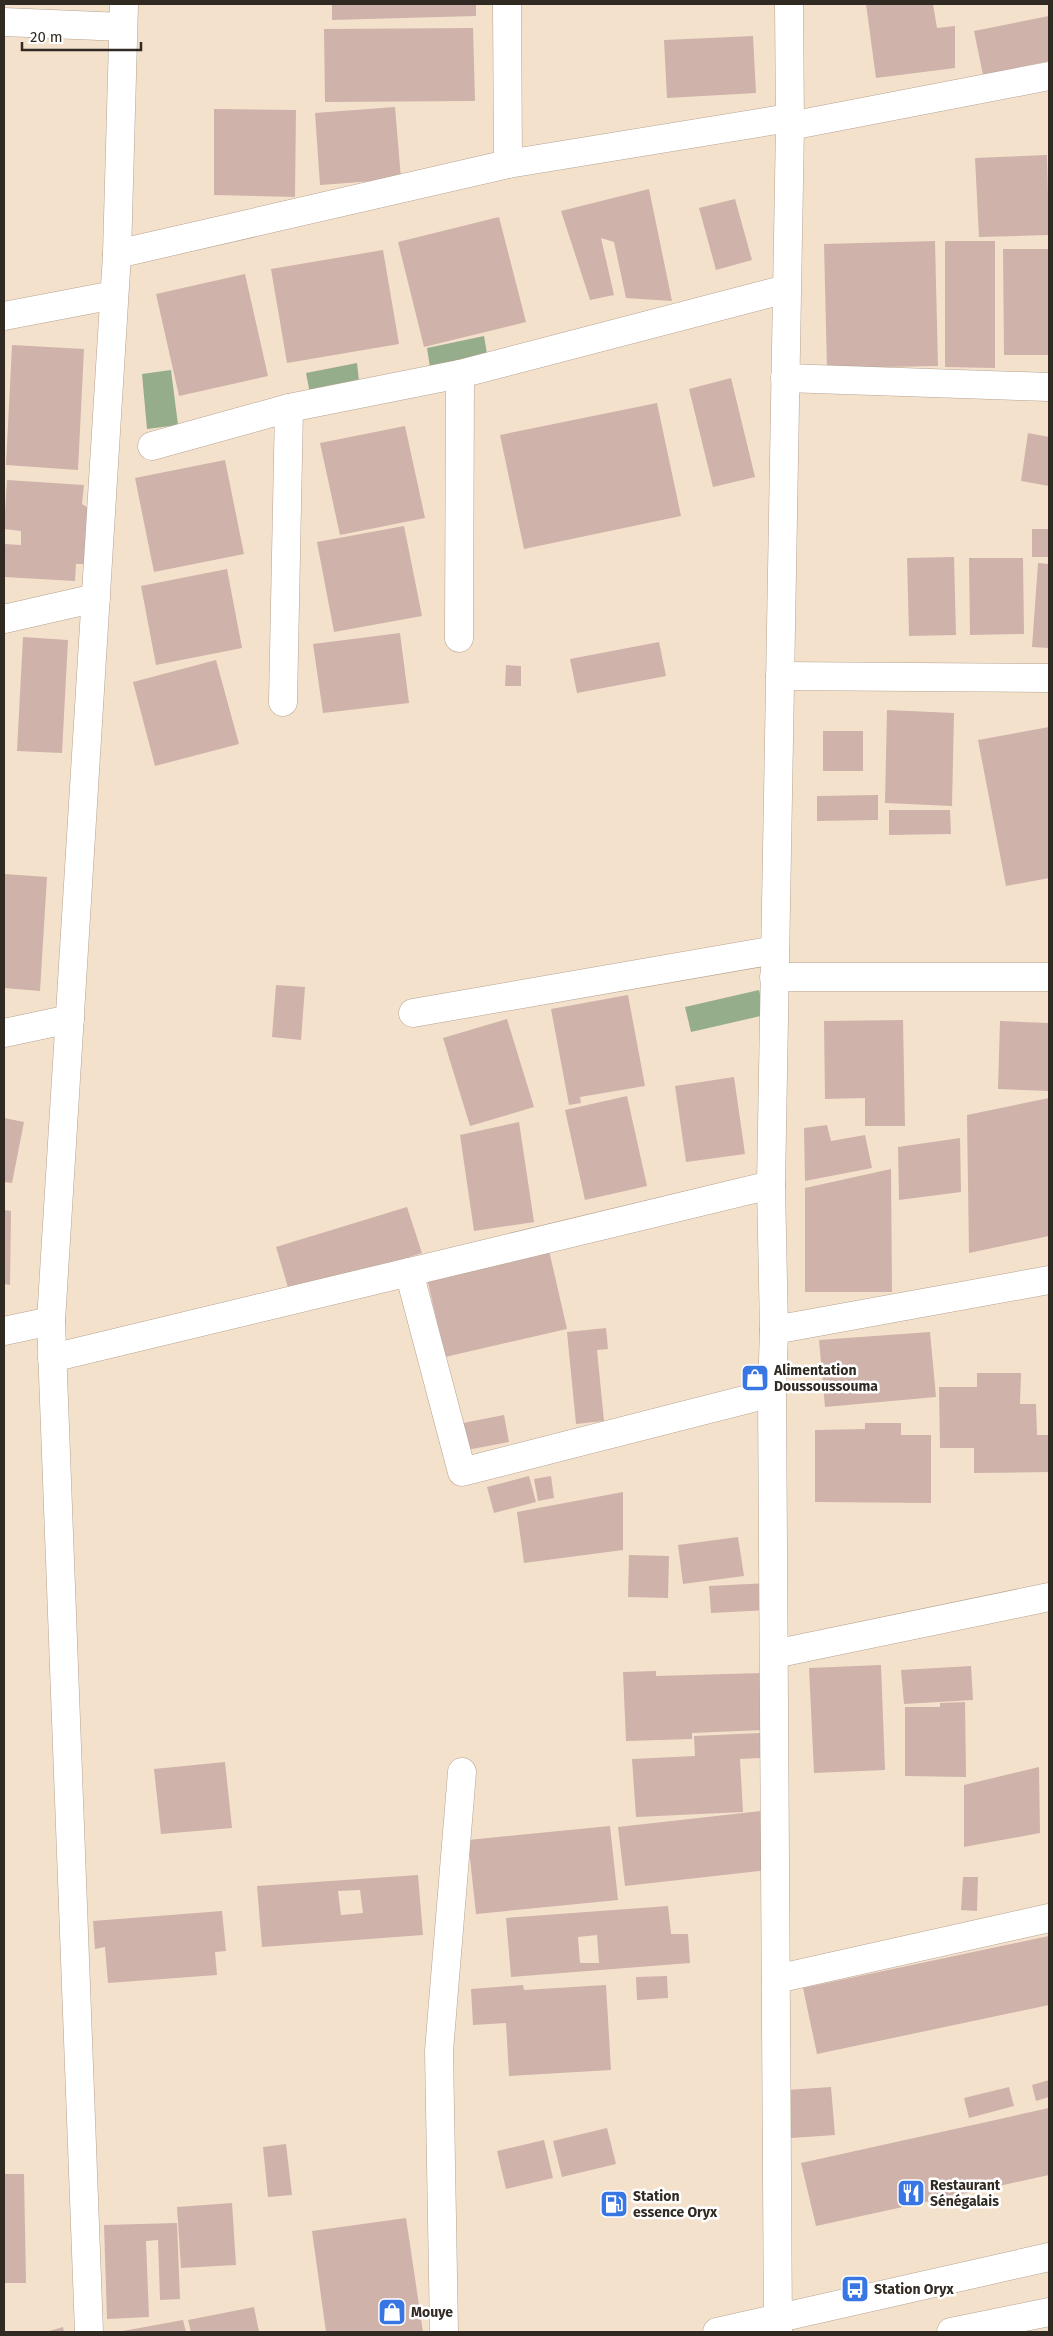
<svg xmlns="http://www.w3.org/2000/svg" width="1053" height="2336" font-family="'Fira Sans',sans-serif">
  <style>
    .water { fill: #95ad8b }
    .building { fill: #cfb2aa; fill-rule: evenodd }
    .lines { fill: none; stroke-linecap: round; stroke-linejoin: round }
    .street-casing { stroke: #b6a390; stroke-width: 29 }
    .highway-casing { stroke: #b6a390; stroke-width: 29 }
    .street { stroke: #fff; stroke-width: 28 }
    .highway { stroke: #fff; stroke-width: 28 }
    .labels { text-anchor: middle; stroke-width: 5; stroke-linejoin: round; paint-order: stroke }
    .poi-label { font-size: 14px; font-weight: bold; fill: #312a22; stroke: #fff; text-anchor: start }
  </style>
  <rect width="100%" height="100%" fill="#f4e1cc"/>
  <g class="water">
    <polygon points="484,336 488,360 431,374 427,348"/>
    <polygon points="357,363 360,390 311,399 306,373"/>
    <polygon points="171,370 178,425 147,429 142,374"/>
    <polygon points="759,990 765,1015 691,1032 685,1007"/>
  </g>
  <g class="building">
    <polygon points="332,4 476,4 476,16 332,20"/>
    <polygon points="866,4 933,4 937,28 955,26 955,68 876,78"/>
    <polygon points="1049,16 1049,61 983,75 974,31"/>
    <polygon points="473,28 475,101 325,102 324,29"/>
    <polygon points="753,36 756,93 667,98 664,40"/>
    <polygon points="395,107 401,179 320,185 315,113"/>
    <polygon points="214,109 296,110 295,197 214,195"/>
    <polygon points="1047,155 1049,235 979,237 975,158"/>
    <polygon points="649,189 672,301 626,298 614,242 601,238 614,295 590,300 561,211"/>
    <polygon points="735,199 752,260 716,270 699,208"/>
    <polygon points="499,217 526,322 424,347 398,242"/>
    <polygon points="935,241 938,366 827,368 824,244"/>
    <polygon points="945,241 995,241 995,368 945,367"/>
    <polygon points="1003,249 1049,249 1049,355 1004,355"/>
    <polygon points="383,250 399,344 287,363 271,269"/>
    <polygon points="245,274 268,376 179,396 156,294"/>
    <polygon points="12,345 84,349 78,470 6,465"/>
    <polygon points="731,378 755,477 713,487 689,389"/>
    <polygon points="657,403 681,516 524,549 500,435"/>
    <polygon points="405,426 425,518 340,535 320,443"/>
    <polygon points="1028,433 1049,437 1049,486 1021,481"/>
    <polygon points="225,460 244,554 154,572 135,478"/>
    <polygon points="7,480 84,485 82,504 90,509 87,564 76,564 75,581 4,577 4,544 21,545 21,531 4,529"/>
    <polygon points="404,526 422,616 334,632 317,542"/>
    <rect x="1032" y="529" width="17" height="28"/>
    <polygon points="954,557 956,635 909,636 907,558"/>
    <polygon points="969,558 1023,558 1024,634 970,635"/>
    <polygon points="1038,563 1049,564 1049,648 1032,647"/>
    <polygon points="227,569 242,648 156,665 141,586"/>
    <polygon points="400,633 409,703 323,713 313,644"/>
    <polygon points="23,637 68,640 62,753 17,751"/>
    <polygon points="659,642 666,676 577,693 570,659"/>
    <polygon points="216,660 239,744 155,766 133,682"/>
    <polygon points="506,665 521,666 521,686 505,686"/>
    <polygon points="887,710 954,713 952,806 885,803"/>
    <polygon points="1049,727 1049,878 1006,886 978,740"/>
    <rect x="823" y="731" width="40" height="40"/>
    <polygon points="878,795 878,820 817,821 817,796"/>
    <polygon points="889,810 950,810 951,834 889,835"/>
    <polygon points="4,874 47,877 40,991 4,988"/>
    <polygon points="276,985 305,987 301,1040 272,1037"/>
    <polygon points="628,995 645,1086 580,1097 581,1103 569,1105 551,1009"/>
    <polygon points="507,1019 534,1107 470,1126 443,1038"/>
    <polygon points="903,1020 905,1126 865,1126 865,1098 825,1099 824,1021"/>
    <polygon points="1000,1021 1049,1023 1049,1091 998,1089"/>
    <polygon points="734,1077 745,1154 686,1162 675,1086"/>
    <polygon points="627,1096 647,1186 585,1200 565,1110"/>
    <polygon points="1049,1098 1049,1236 969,1253 967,1115"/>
    <polygon points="4,1118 24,1122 12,1183 4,1182"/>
    <polygon points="519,1122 534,1222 474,1231 460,1135"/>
    <polygon points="827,1125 831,1141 865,1135 872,1168 805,1181 804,1128"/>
    <polygon points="960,1138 961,1192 899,1200 898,1147"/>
    <polygon points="891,1169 892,1292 805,1292 805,1188"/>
    <polygon points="407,1207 422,1253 290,1294 276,1247"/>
    <polygon points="4,1210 11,1211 10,1285 4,1284"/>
    <polygon points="548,1246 567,1329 445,1357 426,1274"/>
    <polygon points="606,1328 608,1349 597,1350 604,1421 576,1424 567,1332"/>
    <polygon points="930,1332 936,1397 825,1407 819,1340"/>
    <polygon points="977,1373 1021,1373 1020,1404 1036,1404 1037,1435 1048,1435 1049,1472 974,1473 974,1448 940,1448 939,1387 977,1387"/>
    <polygon points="504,1415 509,1442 467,1450 463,1423"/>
    <polygon points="865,1423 901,1423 901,1435 931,1435 931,1503 815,1502 815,1430 865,1429"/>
    <polygon points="529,1476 536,1502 494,1513 487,1487"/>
    <polygon points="551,1476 554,1498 538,1501 534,1479"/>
    <polygon points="623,1492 623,1550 524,1563 517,1512"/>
    <polygon points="738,1537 744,1576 683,1584 678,1545"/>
    <polygon points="629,1555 669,1556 668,1598 628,1597"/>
    <polygon points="767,1583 768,1610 711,1613 709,1586"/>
    <polygon points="881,1665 885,1770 814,1773 809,1668"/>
    <polygon points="971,1666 973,1700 904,1704 901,1670"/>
    <polygon points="656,1671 656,1676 763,1673 765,1730 692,1733 692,1739 626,1741 623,1672"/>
    <polygon points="965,1702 966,1777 905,1776 905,1707 940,1707 940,1703"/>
    <polygon points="760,1733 761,1758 740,1759 743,1812 636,1817 632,1759 695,1756 694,1736"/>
    <polygon points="225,1762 232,1828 161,1834 154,1769"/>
    <polygon points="1039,1767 1040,1833 964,1847 964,1785"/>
    <polygon points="761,1811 769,1870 625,1886 618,1827"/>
    <polygon points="610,1826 618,1900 476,1914 468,1840"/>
    <path d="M418,1875L423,1935L262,1947L257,1886ZM360,1890L363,1913L341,1915L338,1891Z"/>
    <polygon points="963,1877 978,1877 977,1911 961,1910"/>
    <path d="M668,1906L671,1934H688L690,1963L511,1977L506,1918ZM597,1935L599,1963H580L578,1937Z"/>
    <polygon points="222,1911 226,1951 215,1952 217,1975 108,1983 105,1947 95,1949 93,1921"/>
    <polygon points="1049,1936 1049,2005 817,2054 803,1988"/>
    <polygon points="667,1976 668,1998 637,2000 636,1977"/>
    <polygon points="523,1985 524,1990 606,1985 611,2070 509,2076 506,2023 473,2025 471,1989"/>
    <polygon points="1049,2080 1049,2097 1036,2101 1032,2085"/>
    <polygon points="831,2087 835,2135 791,2138 787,2090"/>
    <polygon points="1009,2087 1014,2106 969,2118 964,2098"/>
    <polygon points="1049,2108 1049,2175 816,2226 801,2163"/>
    <polygon points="607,2128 616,2164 562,2177 553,2141"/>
    <polygon points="544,2140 553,2178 506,2189 497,2151"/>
    <polygon points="286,2144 292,2195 268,2197 263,2147"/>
    <polygon points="4,2174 24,2174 26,2283 4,2283"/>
    <polygon points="232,2203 236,2265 181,2268 177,2207"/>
    <polygon points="406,2218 423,2332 326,2332 312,2231"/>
    <polygon points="177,2223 180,2299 160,2300 158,2240 146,2241 149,2317 107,2319 104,2225"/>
    <polygon points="254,2307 259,2332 191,2332 188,2320"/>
    <polygon points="183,2320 186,2332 123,2332 123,2331"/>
    <polygon points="63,2327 64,2332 46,2332"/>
  </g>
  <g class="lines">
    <defs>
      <g id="street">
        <polyline points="507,4 508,164"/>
        <polyline points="4,22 123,27"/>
        <polyline points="790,126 1049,76"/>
        <polyline points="117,254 508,164 789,118"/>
        <polyline points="4,316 114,295"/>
        <polyline points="785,378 1049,387"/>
        <polyline points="152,446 289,408 460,374 786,289"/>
        <polyline points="4,619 96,598"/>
        <polyline points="459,638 460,374"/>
        <polyline points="780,676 1049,678"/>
        <polyline points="283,702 289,408"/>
        <polyline points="774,977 1049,977"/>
        <polyline points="413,1013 775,950"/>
        <polyline points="4,1033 70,1019"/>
        <polyline points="409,1272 462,1472 772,1393"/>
        <polyline points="774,1330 1049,1280"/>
        <polyline points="4,1331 51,1321"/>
        <polyline points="52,1358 771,1185"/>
        <polyline points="774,1654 1049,1597"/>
        <polyline points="776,1979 1049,1918"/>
        <polyline points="89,2332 51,1321 117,254 124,4"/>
        <polyline points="444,2332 439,2051 462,1772"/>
        <polyline points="778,2332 772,1393 774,1330 771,1185 790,126 789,4"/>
      </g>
      <g id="highway">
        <polyline points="717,2332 1049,2257"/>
        <polyline points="951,2332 1049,2312"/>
      </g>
    </defs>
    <use href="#street" class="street-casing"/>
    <use href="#highway" class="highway-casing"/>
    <use href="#street" class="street"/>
    <use href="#highway" class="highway"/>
  </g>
  <defs>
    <symbol id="shop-square" viewBox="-11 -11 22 22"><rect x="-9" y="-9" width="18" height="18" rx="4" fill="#3876e4" stroke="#fff"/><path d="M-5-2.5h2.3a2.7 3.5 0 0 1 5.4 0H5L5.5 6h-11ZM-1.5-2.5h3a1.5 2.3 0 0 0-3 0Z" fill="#fff"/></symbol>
    <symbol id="restaurant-square" viewBox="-11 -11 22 22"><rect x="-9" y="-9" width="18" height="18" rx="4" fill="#3876e4" stroke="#fff"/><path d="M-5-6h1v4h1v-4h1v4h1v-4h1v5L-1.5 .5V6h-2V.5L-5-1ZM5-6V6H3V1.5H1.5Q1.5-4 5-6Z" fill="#fff"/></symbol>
    <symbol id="fuel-square" viewBox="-11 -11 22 22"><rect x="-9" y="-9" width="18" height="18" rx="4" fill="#3876e4" stroke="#fff"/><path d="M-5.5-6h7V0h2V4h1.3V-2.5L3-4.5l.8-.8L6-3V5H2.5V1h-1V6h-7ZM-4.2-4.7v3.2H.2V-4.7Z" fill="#fff"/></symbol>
    <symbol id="bus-square" viewBox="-11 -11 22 22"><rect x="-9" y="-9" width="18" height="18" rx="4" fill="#3876e4" stroke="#fff"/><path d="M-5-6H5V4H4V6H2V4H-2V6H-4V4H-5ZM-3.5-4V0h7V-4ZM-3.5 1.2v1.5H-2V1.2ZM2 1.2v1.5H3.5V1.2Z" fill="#fff"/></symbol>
  </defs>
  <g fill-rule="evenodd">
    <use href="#shop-square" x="739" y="1362" width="32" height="32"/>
    <use href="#restaurant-square" x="895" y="2177" width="32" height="32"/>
    <use href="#fuel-square" x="598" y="2188" width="32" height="32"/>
    <use href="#bus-square" x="839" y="2273" width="32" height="32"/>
    <use href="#shop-square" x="376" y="2296" width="32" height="32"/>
  </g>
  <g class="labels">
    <g class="poi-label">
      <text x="774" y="1375">Alimentation<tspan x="774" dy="16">Doussoussouma</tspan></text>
      <text x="930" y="2190">Restaurant<tspan x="930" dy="16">Sénégalais</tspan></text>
      <text x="633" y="2201">Station<tspan x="633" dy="16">essence Oryx</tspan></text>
      <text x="874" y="2294">Station Oryx</text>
      <text x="411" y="2317">Mouye</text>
    </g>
  </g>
  <rect width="1053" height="2336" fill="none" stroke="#312a22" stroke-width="10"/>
  <path d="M22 42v8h119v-8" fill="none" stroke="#312a22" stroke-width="2.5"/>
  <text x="30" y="42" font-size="15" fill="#312a22" stroke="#ffffff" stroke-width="4" paint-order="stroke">20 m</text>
</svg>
